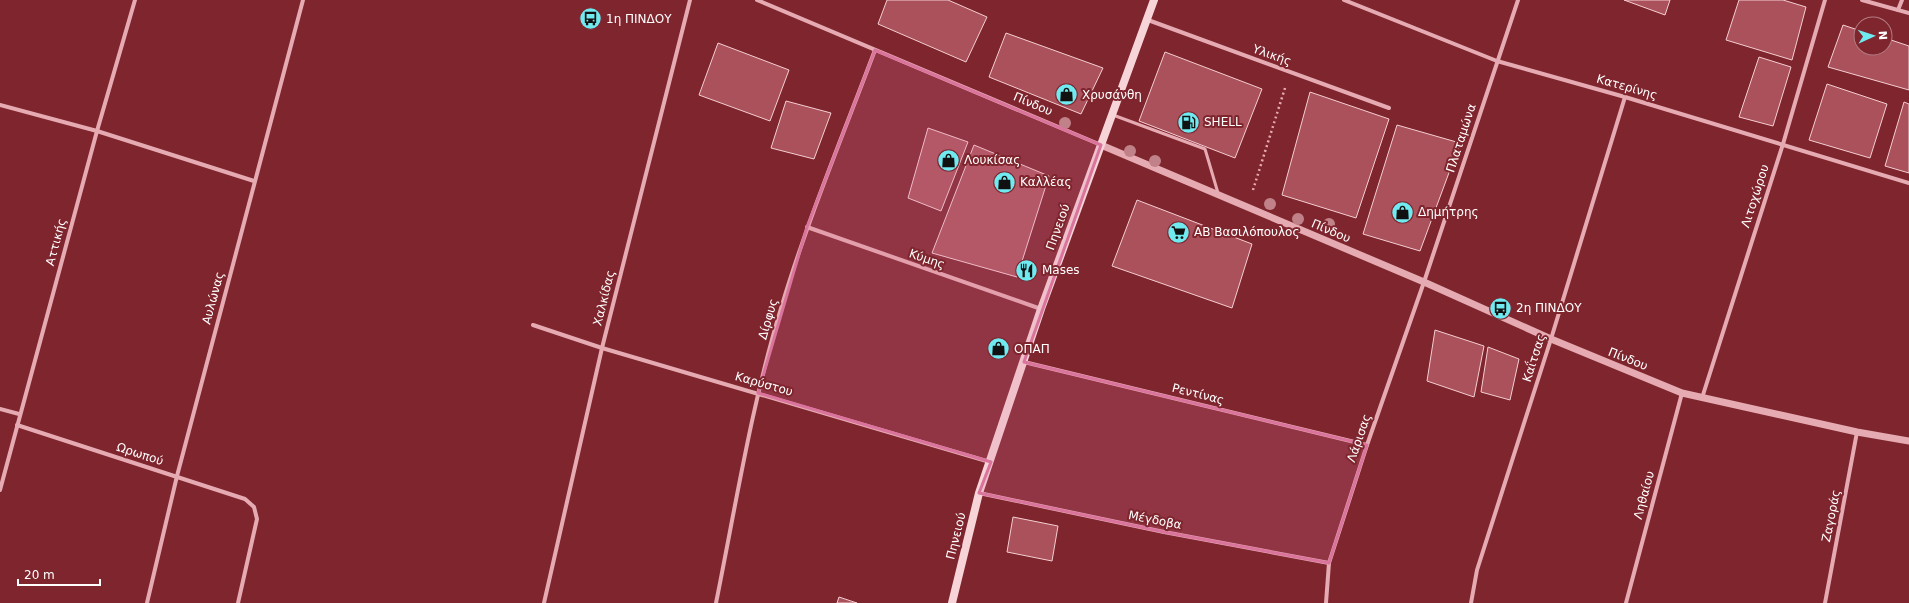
<svg xmlns="http://www.w3.org/2000/svg" width="1909" height="603" font-family="'DejaVu Sans',sans-serif">
  <style>
    .building { fill: #aa515b; stroke: #f5ced2 }
    .lines { fill: none; stroke-linecap: round; stroke-linejoin: round }
    .path { stroke: #e6abb2; stroke-width: 2.5; stroke-dasharray: 2 3; stroke-linecap: butt }
    .service { stroke: #e6abb2; stroke-width: 3 }
    .minor { stroke: #e6abb2; stroke-width: 4 }
    .tertiary { stroke: #e6abb2; stroke-width: 7 }
    .secondary { stroke: #f6d4d8; stroke-width: 8 }
    .tree { fill: #c08288 }
    .marked { fill: #da749d; fill-opacity: 0.2; stroke: #da749d; stroke-width: 3; stroke-linejoin: round }
    .labels { text-anchor: middle; stroke-width: 4; stroke-linejoin: round; paint-order: stroke }
    .poi-label { font-size: 12px; fill: #fff; stroke: #7f252e; text-anchor: start }
    .street-label { font-size: 12px; fill: #fff; stroke: #7f252e }
  </style>
  <rect width="100%" height="100%" fill="#7f252e"/>
  <g class="building">
    <polygon points="887,0 948,0 987,17 966,62 878,24"/>
    <polygon points="1624,0 1670,0 1665,15"/>
    <polygon points="1739,0 1783,0 1806,7 1792,60 1726,40"/>
    <polygon points="1843,25 1861,31 1861,48 1885,48 1885,38 1909,46 1909,90 1828,67"/>
    <polygon points="1006,33 1103,68 1081,114 989,77"/>
    <polygon points="718,43 789,70 770,121 699,95"/>
    <polygon points="1165,52 1262,89 1235,158 1139,121"/>
    <polygon points="1759,57 1791,67 1773,126 1739,117"/>
    <polygon points="1827,84 1887,104 1870,158 1809,140"/>
    <polygon points="1310,92 1389,119 1356,218 1282,195"/>
    <polygon points="786,101 831,113 814,159 771,148"/>
    <polygon points="1904,102 1909,104 1909,173 1885,166"/>
    <polygon points="1397,125 1460,143 1420,251 1363,234"/>
    <polygon points="928,128 968,142 941,211 908,198"/>
    <polygon points="974,145 1049,176 1017,277 932,253"/>
    <polygon points="1137,200 1252,244 1232,308 1112,266"/>
    <polygon points="1435,330 1484,346 1474,397 1427,381"/>
    <polygon points="1488,347 1519,359 1510,400 1481,392"/>
    <polygon points="1013,517 1058,526 1052,561 1007,552"/>
    <polygon points="839,597 857,603 837,603"/>
  </g>
  <g class="lines">
    <polyline class="path" points="1253,190 1285,88"/>
    <polyline class="service" points="1113,115 1205,149 1218,193"/>
    <g class="minor">
      <polyline points="757,0 1101,145"/>
      <polyline points="1344,0 1497,61 1625,97 1909,183"/>
      <polyline points="1862,0 1909,13"/>
      <polyline points="1898,10 1902,0"/>
      <polyline points="1148,20 1389,108"/>
      <polyline points="0,105 97,131 254,181"/>
      <polyline points="807,227 1041,309"/>
      <polyline points="533,325 602,348 990,462"/>
      <polyline points="1024,362 1367,445"/>
      <polyline points="1702,398 1783,144 1825,0"/>
      <polyline points="0,409 19,414"/>
      <polyline points="17,425 245,499 254,507 257,519 238,603"/>
      <polyline points="0,490 97,131 135,0"/>
      <polyline points="979,493 1164,532 1329,563"/>
      <polyline points="147,603 177,476 303,0"/>
      <polyline points="544,603 602,348 690,0"/>
      <path d="M716,603C736,504 752,402 782,305C808,219 843,135 875,50"/>
      <polyline points="1326,603 1329,563 1367,445 1424,282 1518,0"/>
      <polyline points="1471,603 1477,570 1551,339 1625,97"/>
      <polyline points="1626,603 1682,393"/>
      <polyline points="1825,603 1857,432"/>
    </g>
    <polyline class="tertiary" points="1101,145 1424,282 1551,339 1682,393 1857,432 1909,441"/>
    <polyline class="secondary" points="952,603 979,493 1041,309 1154,0"/>
  </g>
  <g class="tree">
    <circle cx="1065" cy="123" r="6"/>
    <circle cx="1130" cy="151" r="6"/>
    <circle cx="1155" cy="161" r="6"/>
    <circle cx="1270" cy="204" r="6"/>
    <circle cx="1298" cy="219" r="6"/>
    <circle cx="1329" cy="224" r="6"/>
  </g>
  <path class="marked" d="M875,50L1101,145L1024,362L1367,445L1329,563L1164,532L979,493L991,462L758,393L807,227Z"/>
  <defs>
    <symbol id="bus-disc" viewBox="-11 -11 22 22"><circle r="9.5" fill="#6feaf0" stroke="#7f252e"/><path d="M-5-6H5V4H4V6H2V4H-2V6H-4V4H-5ZM-3.5-4V0h7V-4ZM-3.5 1.2v1.5H-2V1.2ZM2 1.2v1.5H3.5V1.2Z" fill="#111"/></symbol>
    <symbol id="shop-disc" viewBox="-11 -11 22 22"><circle r="9.5" fill="#6feaf0" stroke="#7f252e"/><path d="M-5-2.5h2.3a2.7 3.5 0 0 1 5.4 0H5L5.5 6h-11ZM-1.5-2.5h3a1.5 2.3 0 0 0-3 0Z" fill="#111"/></symbol>
    <symbol id="fuel-disc" viewBox="-11 -11 22 22"><circle r="9.5" fill="#6feaf0" stroke="#7f252e"/><path d="M-5.5-6h7V0h2V4h1.3V-2.5L3-4.5l.8-.8L6-3V5H2.5V1h-1V6h-7ZM-4.2-4.7v3.2H.2V-4.7Z" fill="#111"/></symbol>
    <symbol id="supermarket-disc" viewBox="-11 -11 22 22"><circle r="9.5" fill="#6feaf0" stroke="#7f252e"/><path d="M-6-5.5h2.5l.6 2H6L4.5 2H-2.5L-4.4-4H-6ZM-1.5 3.2a1.3 1.3 0 1 0 .1 0ZM3 3.2a1.3 1.3 0 1 0 .1 0Z" fill="#111"/></symbol>
    <symbol id="restaurant-disc" viewBox="-11 -11 22 22"><circle r="9.5" fill="#6feaf0" stroke="#7f252e"/><path d="M-5-6h1v4h1v-4h1v4h1v-4h1v5L-1.5 .5V6h-2V.5L-5-1ZM5-6V6H3V1.5H1.5Q1.5-4 5-6Z" fill="#111"/></symbol>
  </defs>
  <g fill-rule="evenodd">
    <use href="#bus-disc" x="578" y="6" width="25" height="25"/>
    <use href="#shop-disc" x="1054" y="82" width="25" height="25"/>
    <use href="#fuel-disc" x="1176" y="110" width="25" height="25"/>
    <use href="#shop-disc" x="936" y="148" width="25" height="25"/>
    <use href="#shop-disc" x="992" y="170" width="25" height="25"/>
    <use href="#shop-disc" x="1390" y="200" width="25" height="25"/>
    <use href="#supermarket-disc" x="1166" y="220" width="25" height="25"/>
    <use href="#restaurant-disc" x="1014" y="258" width="25" height="25"/>
    <use href="#bus-disc" x="1488" y="296" width="25" height="25"/>
    <use href="#shop-disc" x="986" y="336" width="25" height="25"/>
  </g>
  <g class="labels">
    <g class="poi-label">
      <text x="606" y="23">1η ΠΙΝΔΟΥ</text>
      <text x="1082" y="99">Χρυσάνθη</text>
      <text x="1204" y="126">SHELL</text>
      <text x="964" y="164">Λουκίσας</text>
      <text x="1020" y="186">Καλλέας</text>
      <text x="1418" y="216">Δημήτρης</text>
      <text x="1194" y="236">ΑΒ Βασιλόπουλος</text>
      <text x="1042" y="274">Mases</text>
      <text x="1516" y="312">2η ΠΙΝΔΟΥ</text>
      <text x="1014" y="353">ΟΠΑΠ</text>
    </g>
    <g class="street-label">
      <text transform="translate(1272 55) rotate(20)" y="4">Υλικής</text>
      <text transform="translate(1627 87) rotate(16)" y="4">Κατερίνης</text>
      <text transform="translate(1033 104) rotate(23)" y="4">Πίνδου</text>
      <text transform="translate(1461 138) rotate(-72)" y="4">Πλαταμώνα</text>
      <text transform="translate(1755 196) rotate(-72)" y="4">Λιτοχώρου</text>
      <text transform="translate(1058 227) rotate(-70)" y="4">Πηνειού</text>
      <text transform="translate(1331 231) rotate(23)" y="4">Πίνδου</text>
      <text transform="translate(56 242) rotate(-75)" y="4">Αττικής</text>
      <text transform="translate(927 259) rotate(19)" y="4">Κύμης</text>
      <text transform="translate(213 298) rotate(-75)" y="4">Αυλώνας</text>
      <text transform="translate(604 298) rotate(-76)" y="4">Χαλκίδας</text>
      <text transform="translate(768 319) rotate(-74)" y="4">Δίρφυς</text>
      <text transform="translate(1534 358) rotate(-72)" y="4">Καΐτσας</text>
      <text transform="translate(1628 359) rotate(22)" y="4">Πίνδου</text>
      <text transform="translate(764 384) rotate(16)" y="4">Καρύστου</text>
      <text transform="translate(1198 394) rotate(14)" y="4">Ρεντίνας</text>
      <text transform="translate(1359 438) rotate(-71)" y="4">Λάρισας</text>
      <text transform="translate(140 454) rotate(18)" y="4">Ωρωπού</text>
      <text transform="translate(1644 495) rotate(-75)" y="4">Ληθαίου</text>
      <text transform="translate(1831 516) rotate(-79)" y="4">Ζαγοράς</text>
      <text transform="translate(1155 520) rotate(11)" y="4">Μέγδοβα</text>
      <text transform="translate(956 536) rotate(-76)" y="4">Πηνειού</text>
    </g>
  </g>
  <g transform="translate(1873 36) rotate(87)"><circle r="19" fill="#7f252e" stroke="#b27c82"/>
  <path d="M0-3L7 15L0 10L-7 15Z" fill="#6feaf0"/>
  <text y="-6" font-size="11" font-weight="bold" text-anchor="middle" fill="#ffffff">N</text>
  </g>
  <path d="M18 579v6h82v-6" fill="none" stroke="#ffffff" stroke-width="2"/>
  <text x="24" y="579" font-size="12" fill="#ffffff" stroke="#7f252e" stroke-width="3" paint-order="stroke">20 m</text>
</svg>
